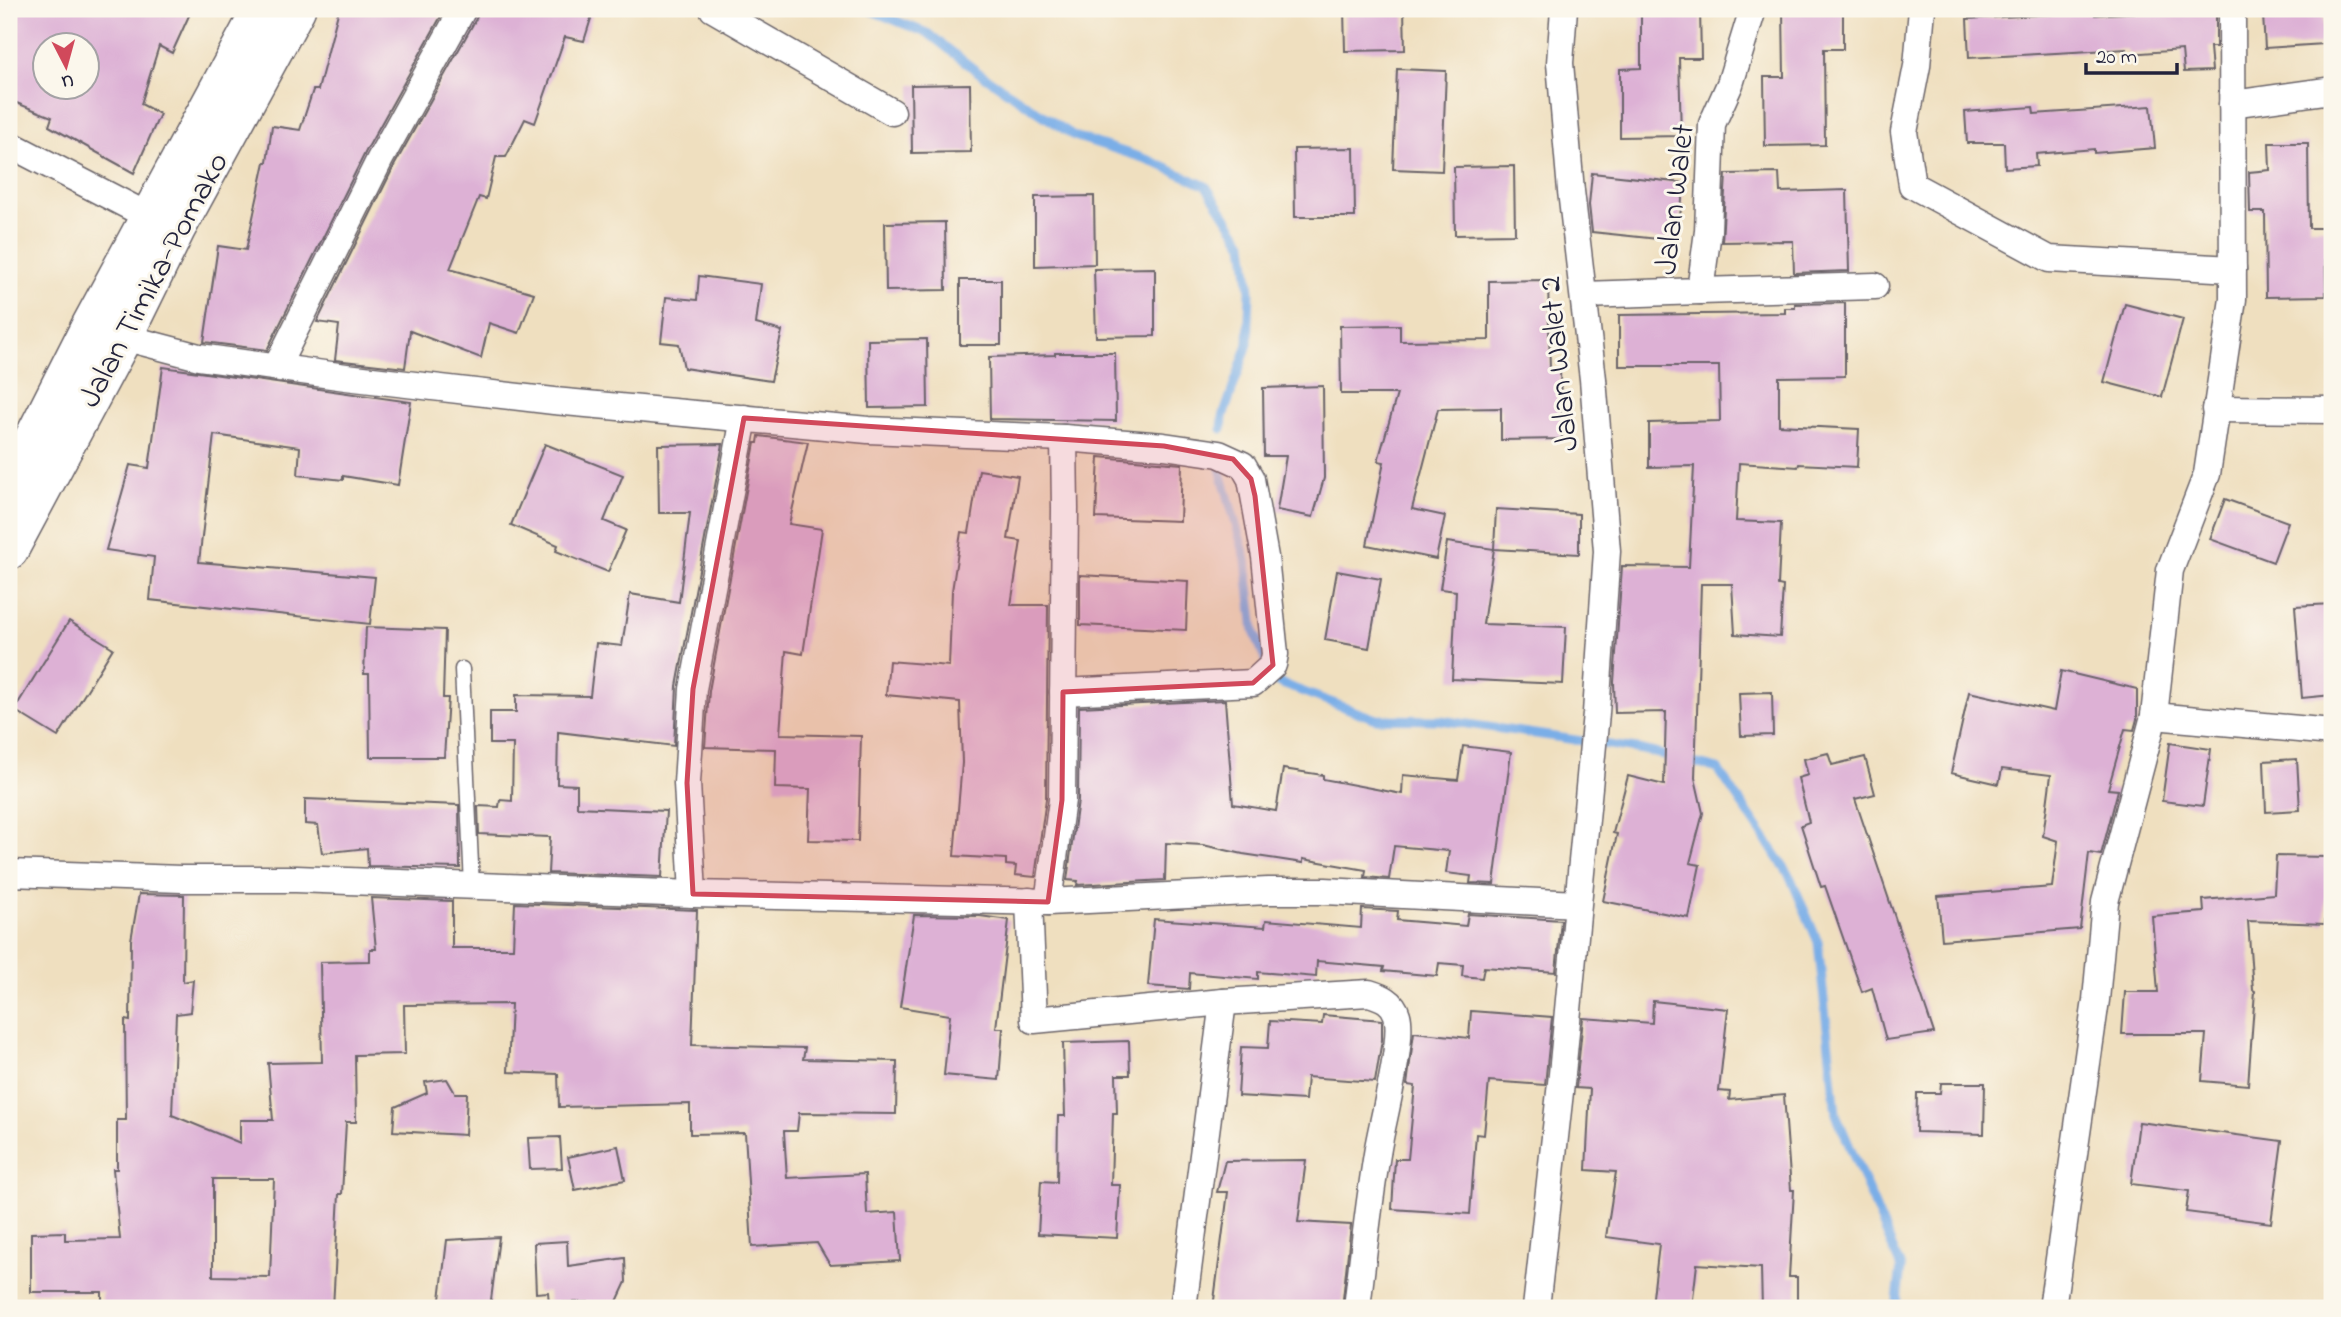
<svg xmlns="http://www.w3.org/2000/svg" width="2341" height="1317" font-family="'Indie Flower',sans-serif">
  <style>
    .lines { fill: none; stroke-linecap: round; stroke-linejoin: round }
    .stream { stroke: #7aaee7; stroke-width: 9 }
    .building { fill: #ddb1d5; fill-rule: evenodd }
    .service-casing { stroke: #6a6469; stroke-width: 17 }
    .minor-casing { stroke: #6a6469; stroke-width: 29 }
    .trunk-casing { stroke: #6a6469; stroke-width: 41 }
    .service { stroke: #fff; stroke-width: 14 }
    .minor { stroke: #fff; stroke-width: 26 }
    .trunk { stroke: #fff; stroke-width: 38 }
    .marked { fill: #d1495b; fill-opacity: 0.2; stroke: #d1495b; stroke-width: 5; stroke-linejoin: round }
    .labels { text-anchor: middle; stroke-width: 6; stroke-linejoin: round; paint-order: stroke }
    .street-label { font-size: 32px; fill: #22223b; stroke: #fbf7ec }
  </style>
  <rect width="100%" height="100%" fill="#fbf7ec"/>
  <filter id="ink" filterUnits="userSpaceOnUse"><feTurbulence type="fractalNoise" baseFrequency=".0143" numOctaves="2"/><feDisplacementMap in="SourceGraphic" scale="14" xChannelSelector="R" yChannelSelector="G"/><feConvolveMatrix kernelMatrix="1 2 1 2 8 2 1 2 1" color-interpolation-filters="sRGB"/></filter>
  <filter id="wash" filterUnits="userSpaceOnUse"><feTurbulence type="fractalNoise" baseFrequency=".00686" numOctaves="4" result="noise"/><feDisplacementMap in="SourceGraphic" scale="28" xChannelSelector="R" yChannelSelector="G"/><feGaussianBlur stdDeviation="1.57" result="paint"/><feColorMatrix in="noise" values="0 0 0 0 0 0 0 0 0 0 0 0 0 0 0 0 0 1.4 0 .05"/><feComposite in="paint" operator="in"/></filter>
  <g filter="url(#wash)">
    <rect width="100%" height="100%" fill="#efdfbf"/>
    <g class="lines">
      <g class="stream">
        <polyline points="867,9 929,34 978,72 1074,136 1149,160 1206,186 1244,244 1250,291 1248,344 1223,417 1222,429"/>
        <polyline points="1219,465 1246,560 1254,631 1274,681 1376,719 1441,720 1643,750 1718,769 1789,874 1818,942 1836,1114 1901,1268 1896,1308"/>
      </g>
    </g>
    <g id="blocks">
      <g class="building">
        <path d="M9,9H192L172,53L159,46L141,104L160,114L134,173L49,126L52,117L9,100ZM46,46H88V88H46Z"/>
        <polygon points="339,9 445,9 366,151 267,350 204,342 218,246 246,250 265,162 267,162 272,126 300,130 313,90 318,90"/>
        <polygon points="479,9 594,9 584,41 565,37 535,123 525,119 506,157 496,157 486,199 479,197 450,269 534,293 519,333 489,323 481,358 410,331 405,368 335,360 339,325 317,322 394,166 477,17"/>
        <polygon points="1344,9 1404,9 1405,50 1345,51"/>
        <polygon points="1641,9 1700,9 1701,58 1679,58 1681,136 1620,137 1620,69 1641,68"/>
        <polygon points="1783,9 1843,9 1843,49 1824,49 1825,145 1765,146 1764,77 1784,77"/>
        <polygon points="2188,9 2216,9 2216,47 2210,47 2212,71 2184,72 2182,50 2128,54 2127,49 1969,58 1967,19 2094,12 2095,15"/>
        <polygon points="2323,11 2324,44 2265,48 2263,15"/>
        <polygon points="1397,69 1446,71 1442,171 1393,169"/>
        <polygon points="970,84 971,152 912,153 911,85"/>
        <polygon points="2151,106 2155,148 2094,153 2094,149 2036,154 2037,166 2005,168 2004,143 1967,143 1965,112 2033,107 2034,114"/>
        <polygon points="2269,143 2308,143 2309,228 2325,228 2326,296 2266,297 2265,212 2250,212 2249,172 2270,170"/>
        <polygon points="1354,148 1355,217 1295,217 1294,149"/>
        <polygon points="1514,166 1515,234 1455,235 1454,167"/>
        <polygon points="1592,173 1684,183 1677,241 1592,232 1589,205"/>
        <polygon points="1779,173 1780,192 1847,190 1849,271 1794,273 1793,241 1722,242 1726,174"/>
        <polygon points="1094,196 1095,264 1035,266 1035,197"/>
        <polygon points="945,222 946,290 886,291 885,223"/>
        <polygon points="1155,268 1155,336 1096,337 1094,269"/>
        <polygon points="699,276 761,284 756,324 782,331 771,381 684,368 679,344 661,342 666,297 697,300"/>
        <rect x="960" y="280" width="41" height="65"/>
        <polygon points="1548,280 1550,371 1560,370 1562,439 1501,440 1501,408 1438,409 1412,509 1445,516 1436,559 1367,545 1384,462 1378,461 1397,394 1341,394 1340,326 1400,325 1400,341 1489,340 1489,281"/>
        <polygon points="1845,303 1845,376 1779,377 1779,425 1859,429 1857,467 1799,464 1798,467 1739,463 1736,521 1781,523 1778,585 1783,586 1780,637 1735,634 1732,584 1701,584 1695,778 1703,813 1690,863 1700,865 1689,918 1603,901 1617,834 1613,833 1628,776 1664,785 1666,712 1615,713 1614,682 1622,566 1689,567 1694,466 1649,467 1649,423 1720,421 1719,366 1619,366 1619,315 1785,313 1785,308 1795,308 1795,304"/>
        <polygon points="2125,304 2183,319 2162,397 2104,382"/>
        <polygon points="927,339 928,407 869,408 868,340"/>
        <polygon points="1055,353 1115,353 1116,421 990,419 989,357 1055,355"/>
        <polygon points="163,367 411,402 398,485 343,476 343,480 298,475 300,447 214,435 199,562 375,577 370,624 150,600 154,557 106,550 130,465 149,468"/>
        <polygon points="1323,386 1324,478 1313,517 1277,510 1286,456 1264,456 1263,388"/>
        <polygon points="759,436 808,442 789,524 822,529 803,654 786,651 780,734 861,736 858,841 808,840 810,789 775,788 776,749 705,747 709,691 755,443 758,443"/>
        <polygon points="545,444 623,475 604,521 626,530 608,572 556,551 558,545 511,525"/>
        <polygon points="723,444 677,686 674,746 558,732 557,784 577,785 577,807 666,811 662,877 548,873 550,837 479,834 478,806 499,807 500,800 512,801 513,744 490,744 490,712 516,712 516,695 590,696 596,643 622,646 630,594 679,602 690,513 659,513 658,445"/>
        <polygon points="1099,457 1182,464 1180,521 1096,518"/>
        <polygon points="979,470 1018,476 1008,539 1021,541 1011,605 1048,605 1046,799 1035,877 1015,875 1016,866 1006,865 1006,859 954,856 962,763 960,702 886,695 889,661 949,666 952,591 961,532 969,533"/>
        <polygon points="2225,499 2288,522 2273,562 2210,539"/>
        <polygon points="1496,509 1579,514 1579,554 1494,549"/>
        <polygon points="1447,542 1494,549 1483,624 1566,627 1563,684 1452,679 1456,591 1440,589"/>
        <polygon points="1337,571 1381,579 1369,648 1325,640"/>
        <polygon points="1080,575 1188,581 1186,630 1080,625"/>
        <polygon points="2332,604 2332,695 2302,698 2295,606"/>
        <polygon points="69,621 113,648 58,737 14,710"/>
        <polygon points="366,627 445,630 443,698 448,698 444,757 370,757 369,674 364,674"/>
        <polygon points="2061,671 2137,689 2137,719 2134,730 2125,729 2108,789 2118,790 2101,855 2089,853 2080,929 1942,940 1938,896 2052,887 2058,841 2043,836 2051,775 2002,769 1999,784 1951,773 1969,692 2054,711"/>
        <polygon points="1772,692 1773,735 1741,736 1739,693"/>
        <polygon points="1225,700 1233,804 1276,811 1283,769 1323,775 1323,779 1402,794 1403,775 1458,780 1463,746 1511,752 1494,884 1470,883 1471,876 1446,873 1449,851 1394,846 1389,879 1365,877 1366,870 1303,859 1303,863 1243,854 1203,845 1166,843 1165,880 1077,885 1078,881 1067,880 1078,800 1079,707"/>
        <polygon points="2170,743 2211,749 2203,806 2162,801"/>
        <polygon points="1828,753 1832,765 1865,757 1875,794 1855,799 1934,1033 1886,1040 1872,988 1862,992 1825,886 1821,887 1801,825 1809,822 1798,778 1808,775 1804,759"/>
        <polygon points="2297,759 2300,810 2266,812 2264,761"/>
        <polygon points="305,799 459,805 460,868 368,866 367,848 322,853 318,825 305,824"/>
        <polygon points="2276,856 2327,857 2325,924 2248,921 2253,990 2255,991 2248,1085 2202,1081 2206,1034 2122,1034 2125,992 2158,992 2152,916 2204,912 2203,900 2274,894"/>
        <path d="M139,894L184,895L183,982L193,980L190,1012L176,1014L172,1115L240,1143V1120H273L268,1063L322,1062L320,962L370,961V949H376L371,898L452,901V948H513L515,903L697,910L692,1045L805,1048L803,1059L897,1061L896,1114L799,1113L797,1131H784L787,1178L865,1174L867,1214L897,1212L900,1261L830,1265L817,1243L752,1247L745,1133L690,1134V1104L559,1107L558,1074L508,1072L511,1004L404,1005L405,1054L355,1055L356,1122H346L342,1194H339L333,1308H102V1292H31V1233L65,1232V1240L120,1239L113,1169H117V1120H126L125,1020L130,1021L131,940ZM213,1179H274L270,1277L213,1276Z"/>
        <polygon points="1362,909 1398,911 1397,920 1466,926 1468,914 1561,920 1556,972 1484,967 1482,978 1462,976 1463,965 1439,963 1437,976 1383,971 1384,967 1317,961 1316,977 1258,972 1258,979 1190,973 1189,989 1148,986 1154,919 1265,927 1266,920 1361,928"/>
        <polygon points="914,915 980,916 1009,920 996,1028 1003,1028 999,1080 944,1075 950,1015 900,1007"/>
        <polygon points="1653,1001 1728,1009 1719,1091 1730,1092 1729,1100 1784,1095 1791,1190 1794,1190 1789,1277 1797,1277 1797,1308 1762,1308 1761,1268 1697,1264 1692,1308 1652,1306 1659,1244 1606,1237 1616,1172 1586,1170 1590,1089 1576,1088 1583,1018 1652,1023"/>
        <polygon points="1471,1011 1552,1017 1545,1085 1489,1081 1484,1135 1476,1134 1470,1214 1392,1209 1395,1159 1408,1159 1415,1086 1407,1085 1414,1032 1469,1038"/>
        <polygon points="1323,1015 1382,1020 1382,1040 1375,1082 1307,1077 1305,1100 1238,1096 1241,1047 1268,1048 1270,1021 1322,1024"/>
        <polygon points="1129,1041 1130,1075 1116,1075 1117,1113 1113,1113 1111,1185 1120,1185 1117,1238 1038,1234 1041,1181 1057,1182 1058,1116 1065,1116 1063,1043"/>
        <polygon points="447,1079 455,1093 467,1093 465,1135 393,1131 395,1107 427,1093 425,1082"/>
        <polygon points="1941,1083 1985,1083 1984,1134 1916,1132 1917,1093 1940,1093"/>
        <polygon points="2139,1122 2282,1141 2271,1223 2186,1212 2189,1191 2131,1184"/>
        <polygon points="560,1137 562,1168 530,1169 528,1138"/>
        <polygon points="618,1146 625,1180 575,1190 568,1157"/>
        <polygon points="1306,1160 1298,1222 1351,1225 1342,1308 1213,1308 1228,1192 1217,1192 1225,1161"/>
        <polygon points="499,1237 490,1308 439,1308 447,1240"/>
        <polygon points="567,1241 568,1266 625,1258 626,1282 614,1308 590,1308 589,1302 549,1303 548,1292 536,1293 534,1243"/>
      </g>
    </g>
  </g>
  <g filter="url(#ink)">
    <use href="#blocks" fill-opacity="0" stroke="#6a6469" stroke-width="2"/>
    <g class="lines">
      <defs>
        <polyline id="service" points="462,669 472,886"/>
        <g id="minor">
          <polyline points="713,9 892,112"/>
          <polyline points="1922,9 1917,66 1904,132 1912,185 2049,259 2233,269"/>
          <polyline points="2232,104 2332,90"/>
          <polyline points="9,144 150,217"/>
          <polyline points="1700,291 1875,286"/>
          <polyline points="1584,295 1700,291 1708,231 1712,124 1730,84 1753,9"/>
          <polyline points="123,337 199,357 346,377 554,401 868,430 1064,438 1164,446 1219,454 1243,465 1251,479 1265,557 1275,654 1273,665 1253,683 1063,692"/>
          <polyline points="277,366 380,159 463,9"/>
          <polyline points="2215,409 2332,410"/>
          <polyline points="2154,716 2332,732"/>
          <polyline points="9,873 181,879 296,879 693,894 1048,902 1268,891 1325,891 1577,904"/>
          <polyline points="693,894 687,783 693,689 744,418"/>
          <path d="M1029,901L1034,1020L1223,1002L1369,993C1382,997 1393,1001 1397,1015C1404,1039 1383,1119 1378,1148C1369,1201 1363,1255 1357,1308"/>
          <polyline points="1048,902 1062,800 1065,509 1064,438"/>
          <polyline points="1183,1308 1223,1002"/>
          <polyline points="1536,1308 1562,1074 1596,713 1607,551 1593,379 1571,191 1560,63 1564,9"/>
          <polyline points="2052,1308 2096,1000 2105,902 2154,716 2170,570 2207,474 2233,299 2232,9"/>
        </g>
        <g id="trunk">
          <polyline points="9,487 89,329 262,9"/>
          <polyline points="9,550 123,337 176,229 296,9"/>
        </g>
      </defs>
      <use href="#service" class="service-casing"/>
      <use href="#minor" class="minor-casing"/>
      <use href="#trunk" class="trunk-casing"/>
      <use href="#service" class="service"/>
      <use href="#minor" class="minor"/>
      <use href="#trunk" class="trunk"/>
    </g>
  </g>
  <path class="marked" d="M744,418L1164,446L1233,459L1251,479L1255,496L1273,665L1253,683L1063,692L1062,800L1048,902L693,894L687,783L693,689Z"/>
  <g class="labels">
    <g class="street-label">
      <text transform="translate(1673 199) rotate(-83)" y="11">Jalan Walet</text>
      <text transform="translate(152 279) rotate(-62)" y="11">Jalan Timika-Pomako</text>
      <text transform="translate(1557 364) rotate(-96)" y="11">Jalan Walet 2</text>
    </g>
  </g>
  <rect width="2341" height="1317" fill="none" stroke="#fbf7ec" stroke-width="35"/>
  <g transform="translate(66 66) rotate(174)"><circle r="33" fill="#fbf7ec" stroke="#a4a2a5" stroke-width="2"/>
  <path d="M0-5L12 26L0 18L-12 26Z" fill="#d1495b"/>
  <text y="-10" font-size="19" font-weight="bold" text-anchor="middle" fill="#22223b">U</text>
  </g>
  <path d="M2086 63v10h91v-10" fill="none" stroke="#22223b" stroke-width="3.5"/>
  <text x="2096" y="63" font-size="21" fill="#22223b" stroke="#fbf7ec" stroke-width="5" paint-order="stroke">20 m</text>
</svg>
